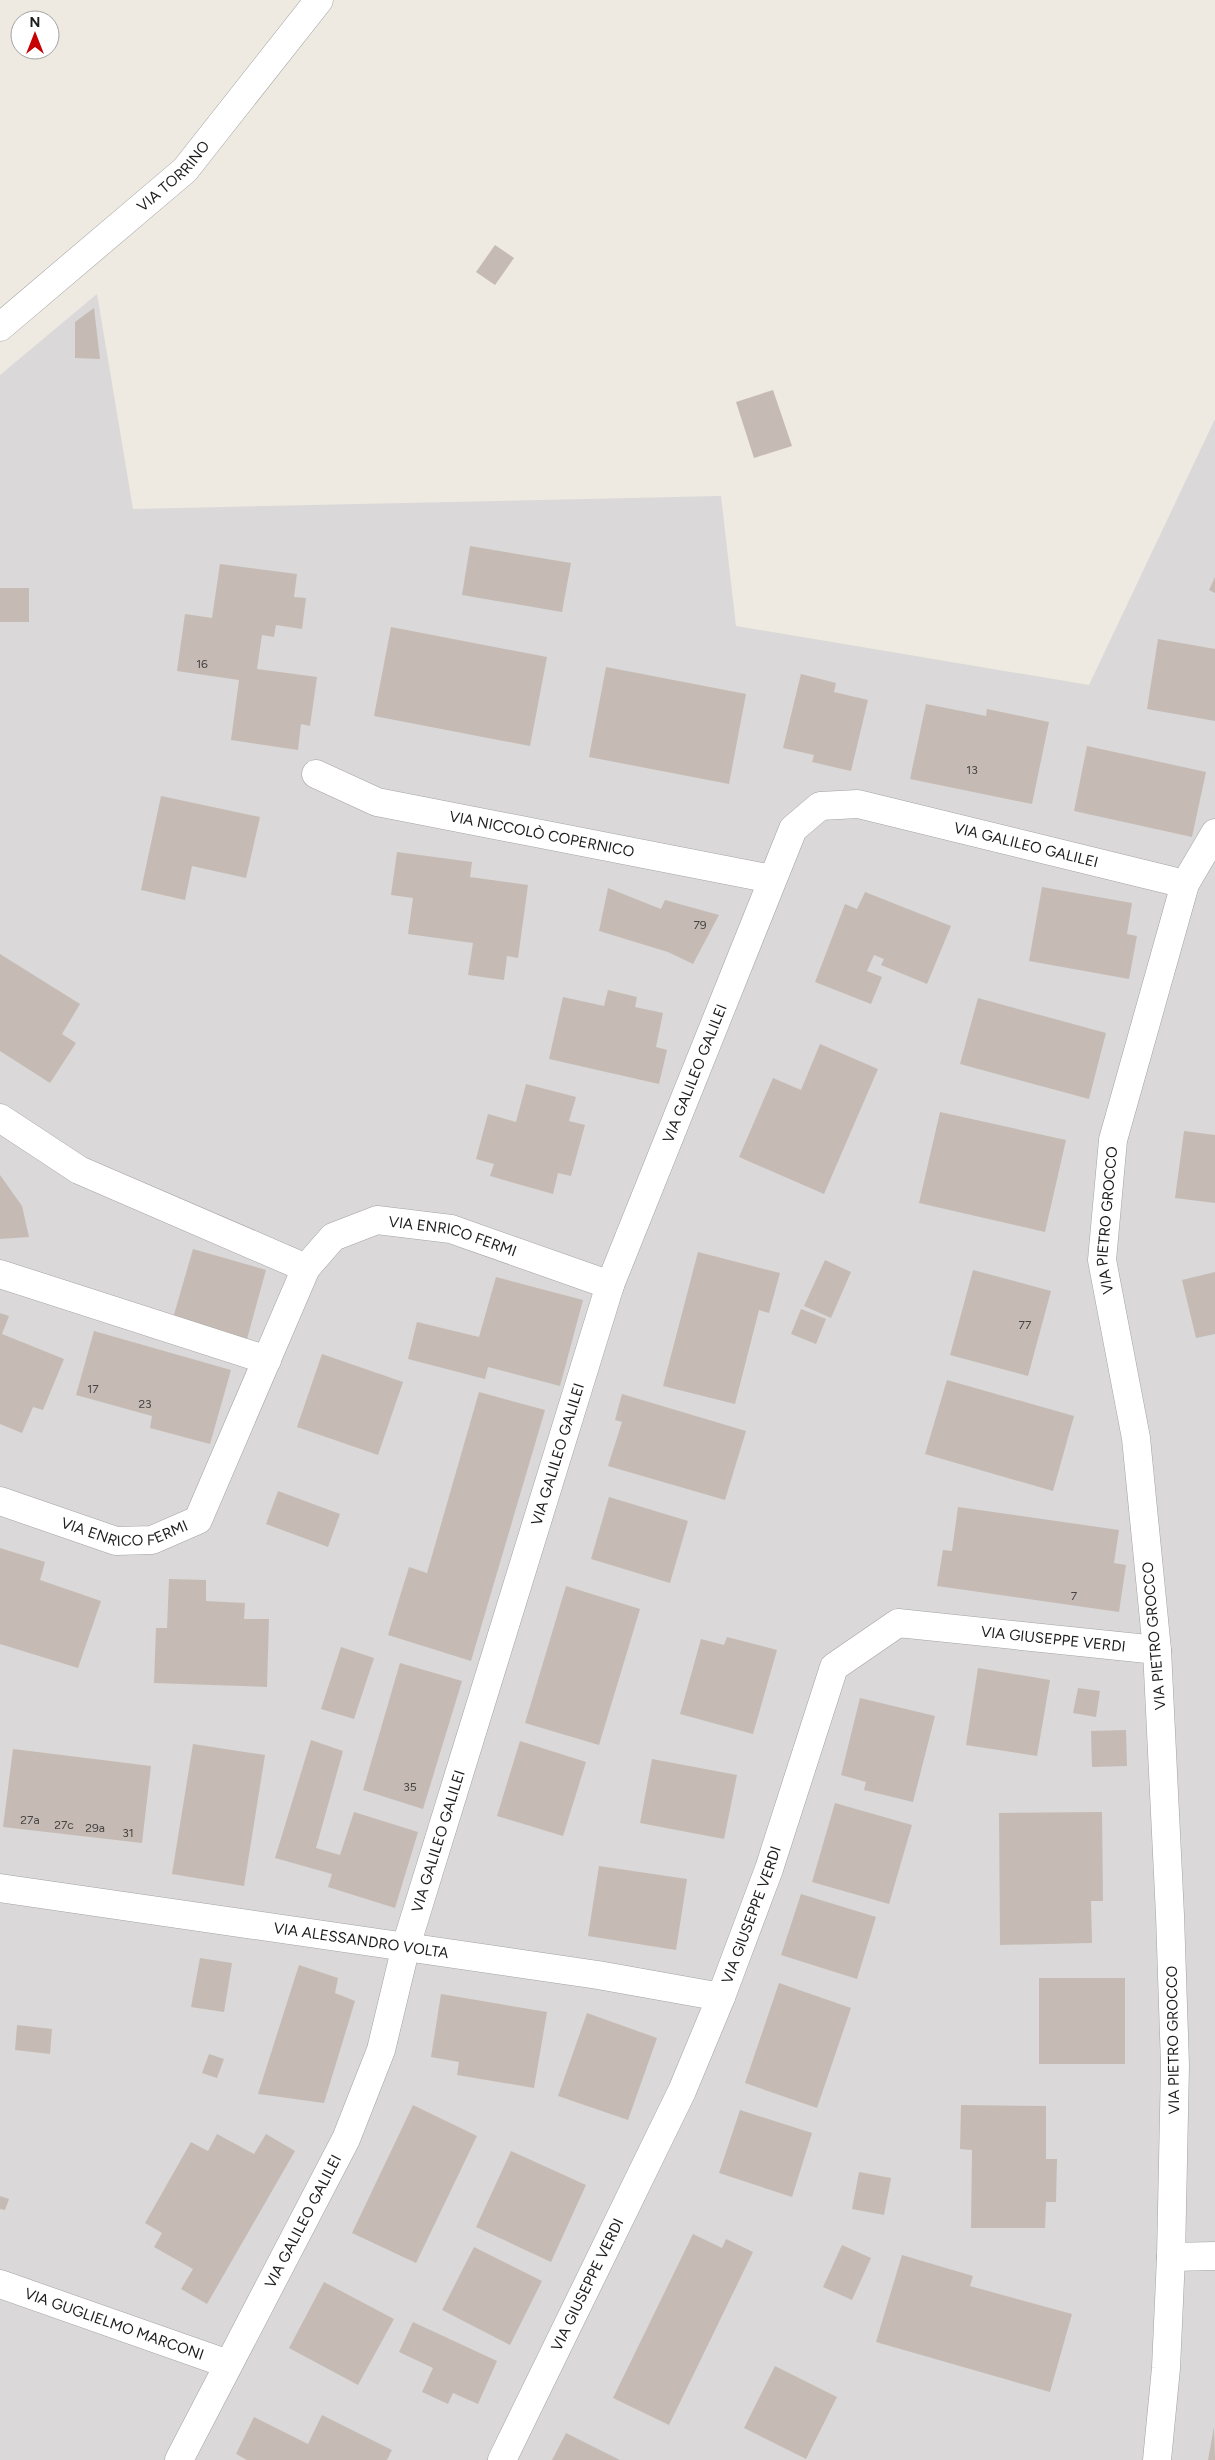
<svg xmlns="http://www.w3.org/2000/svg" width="1215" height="2460" font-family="Figtree,sans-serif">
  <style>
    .residential { fill: #dad8d8 }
    .building { fill: #c5bbb4 }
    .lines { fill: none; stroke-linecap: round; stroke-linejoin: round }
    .minor-casing { stroke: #a3a3a3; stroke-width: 29 }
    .minor { stroke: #fff; stroke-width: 28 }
    .labels { text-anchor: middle; stroke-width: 4.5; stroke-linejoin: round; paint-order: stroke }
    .number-label { font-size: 12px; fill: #464442 }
    .street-label { font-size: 15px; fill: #1c1c1c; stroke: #fff }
  </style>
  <rect width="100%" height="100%" fill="#eee9e1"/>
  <polygon class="residential" points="97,294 133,509 721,496 736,626 1089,685 1215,419 1215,2460 0,2460 0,375"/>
  <g class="building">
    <polygon points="495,245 514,258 495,285 476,272"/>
    <polygon points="94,308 100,359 75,358 75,322"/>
    <polygon points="773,390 792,446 754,458 736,402"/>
    <polygon points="470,546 571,563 562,612 462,595"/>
    <polygon points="220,564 297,574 294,597 306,598 302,629 276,625 274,637 262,635 257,669 317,677 310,726 301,724 298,750 231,740 239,680 177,671 185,614 212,618"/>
    <polygon points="1215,577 1215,593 1209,590"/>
    <rect x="0" y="588" width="29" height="34"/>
    <polygon points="391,627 547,657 530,746 374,716"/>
    <polygon points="1158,639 1215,649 1215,721 1147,709"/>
    <polygon points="606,667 746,694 729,784 589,757"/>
    <polygon points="801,674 836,683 834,692 868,700 851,771 812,762 814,755 783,748"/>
    <polygon points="926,704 986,716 987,709 1049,722 1032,804 910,779"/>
    <polygon points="1087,746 1206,772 1192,837 1074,811"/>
    <polygon points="161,796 260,817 246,878 192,866 185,900 141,890"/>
    <polygon points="397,852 472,862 470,877 528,885 518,958 507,956 504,980 468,975 473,943 408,934 413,898 391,895"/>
    <polygon points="1042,887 1132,903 1127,934 1137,936 1129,979 1029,961"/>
    <polygon points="608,888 661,909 665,900 719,915 693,964 668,952 599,931"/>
    <polygon points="865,892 951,926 927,984 881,965 884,959 874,955 867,971 882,977 871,1004 815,982 845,904 857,909"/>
    <polygon points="0,954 80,1004 62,1034 76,1043 50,1083 0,1051"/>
    <polygon points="608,990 637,997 635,1007 663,1013 656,1047 667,1050 659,1084 549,1059 563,997 604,1006"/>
    <polygon points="978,998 1106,1033 1089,1099 960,1064"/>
    <polygon points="820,1044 878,1069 824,1194 739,1157 773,1078 801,1090"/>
    <polygon points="526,1084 576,1097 569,1121 585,1125 571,1176 558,1173 553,1194 490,1176 494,1164 476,1159 488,1114 516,1122"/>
    <polygon points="940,1112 1066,1140 1045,1232 919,1203"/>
    <polygon points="1184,1131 1215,1135 1215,1203 1175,1198"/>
    <polygon points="0,1175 22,1206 29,1237 0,1239"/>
    <polygon points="193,1249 266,1270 247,1339 173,1318"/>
    <polygon points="698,1252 780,1273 769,1313 759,1310 735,1404 663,1386"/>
    <polygon points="825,1260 851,1272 831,1318 804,1306"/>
    <polygon points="973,1270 1051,1291 1028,1376 950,1355"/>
    <polygon points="1215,1272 1215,1334 1196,1338 1182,1280"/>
    <polygon points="496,1277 583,1300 560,1386 488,1367 485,1379 408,1359 417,1322 479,1337"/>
    <polygon points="801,1309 826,1319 816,1344 791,1334"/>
    <polygon points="0,1313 9,1316 2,1334 64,1359 43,1410 33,1407 22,1433 0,1424"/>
    <polygon points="94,1331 231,1370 210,1444 150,1428 152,1416 76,1395"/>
    <polygon points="322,1354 403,1382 378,1455 297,1427"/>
    <polygon points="947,1380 1074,1416 1053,1491 925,1454"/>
    <polygon points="479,1392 545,1410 471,1661 388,1635 409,1567 427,1573"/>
    <polygon points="622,1394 746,1431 725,1500 608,1466 622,1422 615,1420"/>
    <polygon points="278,1491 340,1514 328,1547 266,1524"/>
    <polygon points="609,1497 688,1521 670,1583 591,1559"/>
    <polygon points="958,1507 1119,1530 1114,1563 1126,1565 1119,1612 937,1586 943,1550 952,1551"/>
    <polygon points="0,1548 45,1562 40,1580 101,1601 78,1668 0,1644"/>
    <polygon points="169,1579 206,1580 206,1601 245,1603 244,1619 269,1619 267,1687 154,1683 156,1628 167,1628"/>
    <polygon points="566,1586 640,1609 599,1745 525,1723"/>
    <polygon points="727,1637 777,1650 753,1734 680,1714 701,1639 724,1645"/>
    <polygon points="341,1647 374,1658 354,1719 321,1709"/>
    <polygon points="400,1663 462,1681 423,1809 363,1790"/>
    <polygon points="978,1668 1050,1680 1037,1756 966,1745"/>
    <polygon points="1078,1688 1100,1691 1096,1717 1073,1713"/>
    <polygon points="860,1698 935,1716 913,1802 864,1790 866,1782 841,1775"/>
    <polygon points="1126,1730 1127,1766 1092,1767 1091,1731"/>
    <polygon points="311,1740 343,1751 316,1848 340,1855 354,1812 418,1832 395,1908 328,1887 332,1874 275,1858"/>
    <polygon points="520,1741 586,1762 563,1836 497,1816"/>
    <polygon points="193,1744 265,1755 244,1886 172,1874"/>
    <polygon points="13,1749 151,1766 142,1843 3,1827"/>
    <polygon points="652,1759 737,1775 724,1839 640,1823"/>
    <polygon points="835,1803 912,1825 889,1904 812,1882"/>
    <polygon points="1102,1812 1103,1901 1091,1901 1092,1943 1000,1945 999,1813"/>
    <polygon points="599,1866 687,1879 676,1950 588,1936"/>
    <polygon points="801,1894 876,1917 857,1979 781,1955"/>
    <polygon points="200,1958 232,1963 224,2012 191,2007"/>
    <polygon points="299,1965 338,1978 335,1993 355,2001 324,2103 258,2094"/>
    <rect x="1039" y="1978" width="86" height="86"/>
    <polygon points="779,1983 851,2008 817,2108 745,2083"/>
    <polygon points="441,1994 547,2012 534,2088 457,2075 459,2062 431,2057"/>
    <polygon points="587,2013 657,2038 628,2120 558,2096"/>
    <polygon points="17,2025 52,2029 50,2054 15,2050"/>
    <polygon points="209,2054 224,2059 217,2078 202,2073"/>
    <polygon points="413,2105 477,2136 416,2263 352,2233"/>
    <polygon points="961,2105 1046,2106 1046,2159 1057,2159 1056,2202 1046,2202 1045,2228 971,2228 972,2150 960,2149"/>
    <polygon points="740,2110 812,2133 792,2197 719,2173"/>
    <polygon points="217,2134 254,2154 266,2134 295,2151 207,2304 181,2289 193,2269 154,2247 162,2233 145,2223 191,2142 208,2151"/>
    <polygon points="511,2151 586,2185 551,2262 476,2227"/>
    <polygon points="859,2172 891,2178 884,2215 852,2209"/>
    <polygon points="0,2196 9,2199 5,2210 0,2209"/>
    <polygon points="693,2234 722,2248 726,2239 753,2252 669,2425 613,2398"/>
    <polygon points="842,2245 871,2258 852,2300 823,2287"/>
    <polygon points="474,2247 542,2281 510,2345 442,2310"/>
    <polygon points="902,2255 973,2276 970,2286 1072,2314 1050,2392 876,2342"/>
    <polygon points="324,2282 394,2319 358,2385 289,2348"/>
    <polygon points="413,2322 497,2361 478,2404 453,2393 448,2404 422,2392 433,2368 399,2352"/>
    <polygon points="775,2366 837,2397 806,2459 744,2428"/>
    <polygon points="322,2415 392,2450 387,2460 247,2460 236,2454 254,2417 308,2444"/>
    <polygon points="1214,2427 1215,2460 1208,2460"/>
    <polygon points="566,2433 620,2460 552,2460"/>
  </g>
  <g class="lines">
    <defs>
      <g id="minor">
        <path id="s1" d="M0,327L185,170L319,0"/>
        <path id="s2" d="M316,774L377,802L772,879"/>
        <polyline points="0,1118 79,1170 306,1268"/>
        <polyline points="0,1274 267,1360"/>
        <path id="s3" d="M0,1501L116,1541L152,1540L198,1520L306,1268L333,1237L377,1220L451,1229L610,1285"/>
        <path id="s4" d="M0,1888L598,1975L721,1997"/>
        <polyline points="1171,2257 1215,2256"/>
        <path id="s5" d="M0,2284L228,2364"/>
        <path id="s6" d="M179,2460L346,2139L381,2050L406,1946L610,1285L793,829L820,806L858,804L1185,884"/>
        <path id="s7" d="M502,2460L682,2091L721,1997L769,1869L834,1667L898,1623L1157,1650"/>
        <path id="s8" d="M1157,2460L1166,2368L1171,2257L1175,2065L1170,1915L1157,1650L1136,1438L1102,1260L1113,1140L1185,884L1215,833"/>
      </g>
    </defs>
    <use href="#minor" class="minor-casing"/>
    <use href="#minor" class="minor"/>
  </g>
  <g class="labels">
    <g class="number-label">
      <text x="202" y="668">16</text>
      <text x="972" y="774">13</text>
      <text x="700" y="929">79</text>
      <text x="1025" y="1329">77</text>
      <text x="93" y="1393">17</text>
      <text x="145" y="1408">23</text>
      <text x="1074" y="1600">7</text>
      <text x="410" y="1791">35</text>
      <text x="30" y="1824">27a</text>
      <text x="64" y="1829">27c</text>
      <text x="95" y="1832">29a</text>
      <text x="128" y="1837">31</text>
    </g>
    <g class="street-label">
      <text dy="5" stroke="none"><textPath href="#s1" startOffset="230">VIA TORRINO</textPath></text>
      <text dy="5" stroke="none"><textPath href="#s2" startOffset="235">VIA NICCOLÒ COPERNICO</textPath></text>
      <text dy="5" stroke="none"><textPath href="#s6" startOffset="1994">VIA GALILEO GALILEI</textPath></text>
      <text dy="5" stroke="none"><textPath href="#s6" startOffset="1484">VIA GALILEO GALILEI</textPath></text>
      <text dy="5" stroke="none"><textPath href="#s8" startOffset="1245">VIA PIETRO GROCCO</textPath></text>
      <text dy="5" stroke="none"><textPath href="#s3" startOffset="649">VIA ENRICO FERMI</textPath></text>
      <text dy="5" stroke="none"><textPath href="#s6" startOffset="1079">VIA GALILEO GALILEI</textPath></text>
      <text dy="5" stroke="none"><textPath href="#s3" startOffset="131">VIA ENRICO FERMI</textPath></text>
      <text transform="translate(1154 1636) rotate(-95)" y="5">VIA PIETRO GROCCO</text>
      <text dy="5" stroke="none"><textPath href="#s7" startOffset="1095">VIA GIUSEPPE VERDI</textPath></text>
      <text dy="5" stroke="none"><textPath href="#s6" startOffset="674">VIA GALILEO GALILEI</textPath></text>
      <text dy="5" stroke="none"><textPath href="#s7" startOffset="600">VIA GIUSEPPE VERDI</textPath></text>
      <text dy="5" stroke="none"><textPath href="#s4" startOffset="365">VIA ALESSANDRO VOLTA</textPath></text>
      <text transform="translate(1173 2040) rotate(-91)" y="5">VIA PIETRO GROCCO</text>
      <text dy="5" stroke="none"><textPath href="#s6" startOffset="269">VIA GALILEO GALILEI</textPath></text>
      <text dy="5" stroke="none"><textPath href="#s7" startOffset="195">VIA GIUSEPPE VERDI</textPath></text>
      <text dy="5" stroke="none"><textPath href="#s5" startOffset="121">VIA GUGLIELMO MARCONI</textPath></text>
    </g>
  </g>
  <g transform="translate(35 35)"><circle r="24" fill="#ffffff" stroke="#a4a4a4"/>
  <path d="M0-4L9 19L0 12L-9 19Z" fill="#c70001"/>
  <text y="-8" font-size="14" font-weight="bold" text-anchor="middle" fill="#1c1c1c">N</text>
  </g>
</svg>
